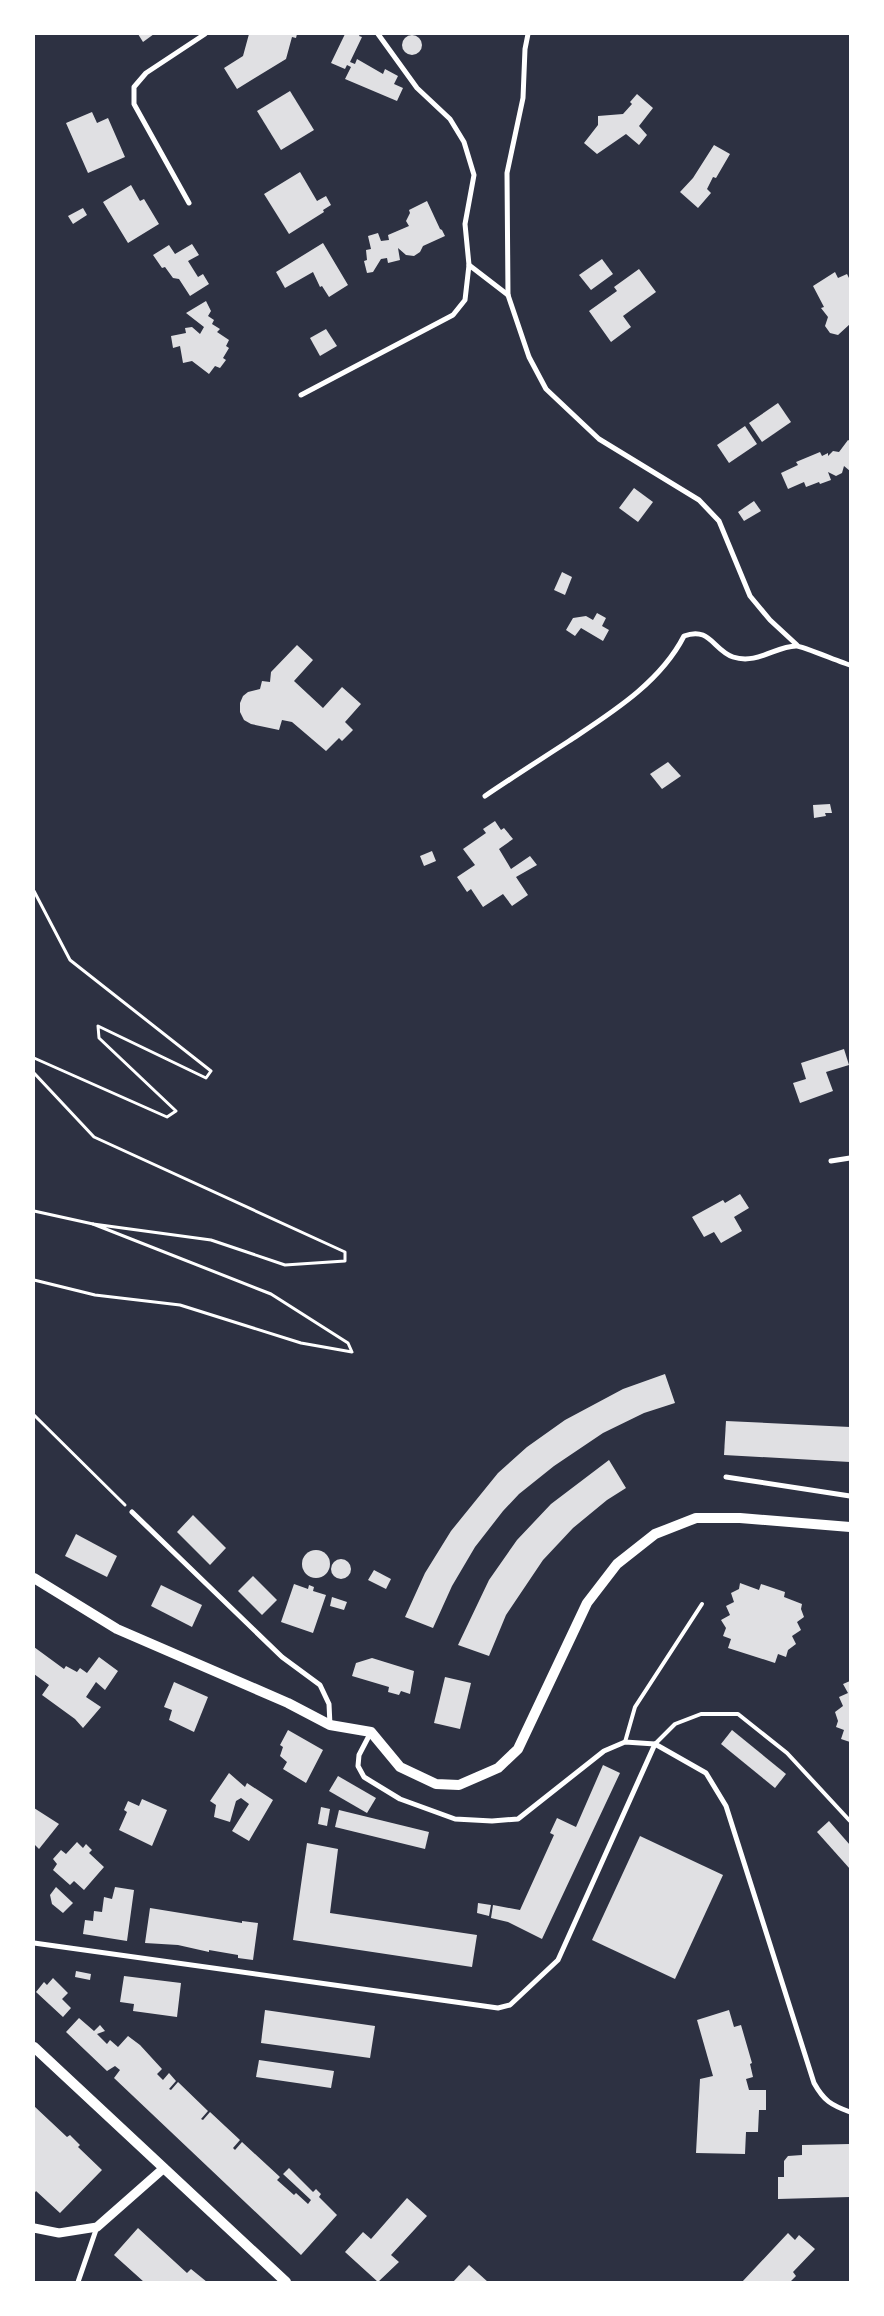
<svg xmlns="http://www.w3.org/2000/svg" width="884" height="2316" font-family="Rubik,sans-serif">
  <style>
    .building { fill: #e0e0e3 }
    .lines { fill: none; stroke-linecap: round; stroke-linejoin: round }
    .path { stroke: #fff; stroke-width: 3 }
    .service { stroke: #fff; stroke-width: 4 }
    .minor { stroke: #fff; stroke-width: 5 }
    .tertiary { stroke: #fff; stroke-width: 9 }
    .secondary { stroke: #fff; stroke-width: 10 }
  </style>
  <rect width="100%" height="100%" fill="#2d3142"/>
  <g class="building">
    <polygon points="138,34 154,34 143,42"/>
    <polygon points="249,34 297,34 296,38 292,37 286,59 237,89 224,68 243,56"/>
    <polygon points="345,34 360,34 359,36 362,37 350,62 355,64 357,59 383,74 385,69 398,76 394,84 403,88 397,101 345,79 351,67 347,65 345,69 331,63"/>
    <circle cx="412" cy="45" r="10"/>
    <polygon points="290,91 314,130 281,150 257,111"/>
    <polygon points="637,94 653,108 639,126 647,135 639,145 626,134 597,154 584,143 598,125 598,116 623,114 632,104 630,102"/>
    <polygon points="92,112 97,123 108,118 125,157 88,173 66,123"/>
    <polygon points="714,145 730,154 716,178 713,177 707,189 711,193 698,208 680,192 693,178"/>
    <polygon points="300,172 317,201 326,196 331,205 323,210 324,212 289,234 264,194"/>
    <polygon points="131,185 140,201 144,199 159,224 128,243 103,202"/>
    <polygon points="427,201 440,229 442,230 445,236 423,246 420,252 414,256 406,255 398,248 400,260 388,263 387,258 381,259 373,272 367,273 364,261 367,260 366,250 371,249 368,236 378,233 381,241 389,240 388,235 409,226 406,221 410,213 409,210"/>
    <polygon points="83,208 87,215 73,224 68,216"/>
    <polygon points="323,243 348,285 329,297 322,286 320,287 313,272 285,288 276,272"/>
    <polygon points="192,244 199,255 188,261 198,277 203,274 209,284 190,296 179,279 173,278 165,267 162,268 153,255 169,245 175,254"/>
    <polygon points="602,259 613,274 591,290 579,275"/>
    <polygon points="639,269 656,292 623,316 631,327 611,342 589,311 617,291 614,287"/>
    <polygon points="835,272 838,278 847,274 850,280 850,324 838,335 830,333 825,326 828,317 821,308 824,307 813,286"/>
    <polygon points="206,301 211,311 208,316 214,320 212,324 220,329 217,332 229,340 226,346 229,348 223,358 226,360 220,368 215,366 209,374 192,361 183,363 180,346 173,348 171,336 186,333 185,328 192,327 200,334 204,327 186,313"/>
    <polygon points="326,329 337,346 320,356 310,338"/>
    <polygon points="778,403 791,422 762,442 749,423"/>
    <polygon points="745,426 757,444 729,463 717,445"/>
    <polygon points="848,440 850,441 850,471 844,466 842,473 836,476 828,472 831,480 820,484 819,482 806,487 804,482 788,489 781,473 798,465 796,462 820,452 822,456 828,453 828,456 833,451 839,452"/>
    <polygon points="634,488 653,502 638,522 619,508"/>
    <polygon points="754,501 761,511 744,521 738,512"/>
    <polygon points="562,572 572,577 565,595 554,590"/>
    <polygon points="597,613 606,618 602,626 609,630 603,641 581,628 575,636 566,630 573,618 586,616 593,620"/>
    <polygon points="297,645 313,660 294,681 323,708 342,687 361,704 345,722 353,730 342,741 339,738 326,751 292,722 282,720 279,730 251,724 244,720 240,712 240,703 243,696 248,692 260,689 262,681 270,682 271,672"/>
    <polygon points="668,762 681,776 662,789 650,774"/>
    <polygon points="830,804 832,813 825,813 826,816 814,818 813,805"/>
    <polygon points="495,821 501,830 504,828 513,839 499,849 511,869 530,856 537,865 516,877 528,895 512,906 503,894 483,907 471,889 467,892 457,877 475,865 463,849 486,833 483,829"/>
    <polygon points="432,851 436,861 424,866 420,856"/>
    <polygon points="844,1049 849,1065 826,1072 833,1091 800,1103 793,1083 806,1079 801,1063"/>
    <polygon points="740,1194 749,1208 734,1217 742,1231 721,1243 714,1232 704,1237 692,1217 723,1200 725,1203"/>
    <polygon points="665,1374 675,1403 644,1413 603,1433 554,1466 519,1494 503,1511 475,1547 452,1586 433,1628 405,1617 425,1573 451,1531 498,1473 527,1447 565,1420 623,1389"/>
    <polygon points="726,1421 850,1427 850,1462 724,1455"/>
    <polygon points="609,1460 626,1488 607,1500 573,1528 543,1560 506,1615 489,1656 458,1645 489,1580 517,1540 551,1504"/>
    <polygon points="193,1515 226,1548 210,1565 177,1532"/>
    <polygon points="76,1534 117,1556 107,1577 65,1556"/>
    <circle cx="316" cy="1564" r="14"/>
    <circle cx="341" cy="1569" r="10"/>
    <polygon points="374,1570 391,1579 386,1589 368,1580"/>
    <polygon points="253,1576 277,1600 262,1615 238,1591"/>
    <polygon points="740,1583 759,1590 761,1584 785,1592 784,1597 802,1604 801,1609 804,1617 797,1622 801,1630 792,1636 796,1644 788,1650 786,1657 778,1654 775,1663 728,1648 731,1639 723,1636 726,1628 721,1620 730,1615 726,1606 734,1602 731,1593 739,1589"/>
    <polygon points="294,1584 308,1589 309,1585 314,1587 313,1591 326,1595 313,1633 281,1622"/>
    <polygon points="161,1585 202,1605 192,1627 151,1606"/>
    <polygon points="332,1597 347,1602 344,1610 330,1606"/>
    <polygon points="34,1647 64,1669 66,1666 77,1672 80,1668 87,1673 99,1657 118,1671 105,1690 96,1682 86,1697 101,1707 83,1728 75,1719 42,1695 49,1685 34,1674"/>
    <polygon points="372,1658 414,1671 410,1694 401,1691 399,1695 388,1692 389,1687 352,1676 356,1663"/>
    <polygon points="445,1677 471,1683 460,1729 434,1723"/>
    <polygon points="850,1681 850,1742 841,1739 844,1730 836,1727 838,1721 835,1712 843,1706 839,1697 848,1693 843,1684"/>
    <polygon points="174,1682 208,1697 194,1732 169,1720 172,1710 164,1707"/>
    <polygon points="288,1730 323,1750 306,1783 283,1769 287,1762 280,1756 283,1747 280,1745"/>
    <polygon points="732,1730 786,1774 775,1788 721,1744"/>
    <polygon points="603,1765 620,1773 542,1939 508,1922 491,1918 493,1905 520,1910 554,1835 550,1833 557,1818 576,1827"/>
    <polygon points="229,1773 245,1787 247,1783 273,1800 249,1841 232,1831 249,1804 241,1798 236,1801 230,1822 214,1817 216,1805 210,1801"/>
    <polygon points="338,1776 376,1798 367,1813 329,1791"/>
    <polygon points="142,1799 167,1810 152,1846 119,1830 127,1812 124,1810 128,1801 139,1806"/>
    <polygon points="321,1807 330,1809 327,1826 318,1824"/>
    <polygon points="34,1808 59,1824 39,1849 34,1844"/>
    <polygon points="339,1810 429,1832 425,1849 335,1827"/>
    <polygon points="829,1821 850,1845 850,1869 817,1832"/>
    <polygon points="640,1836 723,1875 675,1979 592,1940"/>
    <polygon points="77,1842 83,1848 86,1844 92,1850 89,1853 104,1867 84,1890 74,1881 70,1885 53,1870 57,1864 53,1859 61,1850 66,1854"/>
    <polygon points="307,1843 338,1849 330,1913 477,1935 472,1967 293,1940"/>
    <polygon points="56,1887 73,1903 63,1913 52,1904 50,1895"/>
    <polygon points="115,1887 134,1890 127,1941 83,1934 85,1920 93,1921 94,1911 102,1912 104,1897 112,1899"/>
    <polygon points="478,1903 491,1905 489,1916 477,1913"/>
    <polygon points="150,1908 242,1923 242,1921 258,1923 253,1960 238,1958 238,1955 209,1950 209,1952 178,1945 145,1943"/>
    <polygon points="76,1971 91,1974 90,1980 75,1977"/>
    <polygon points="124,1976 181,1983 177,2017 133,2011 134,2004 120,2002"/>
    <polygon points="53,1978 68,1993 62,1999 71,2008 63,2017 36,1992 44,1982 47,1985"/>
    <polygon points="265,2010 375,2026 370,2058 261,2043"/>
    <polygon points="729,2010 734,2027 741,2025 752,2063 750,2064 753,2077 746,2079 749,2090 766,2090 766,2110 759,2110 758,2132 746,2132 745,2154 696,2153 700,2079 713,2076 697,2020"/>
    <polygon points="79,2018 94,2031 100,2025 105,2031 97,2034 107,2044 110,2040 118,2047 128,2036 140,2045 162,2069 157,2074 163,2080 169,2073 176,2081 169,2089 171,2090 178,2082 208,2111 201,2119 203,2120 210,2112 240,2140 233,2148 235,2150 242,2142 280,2177 277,2180 294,2195 296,2193 308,2204 311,2200 283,2174 289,2168 313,2192 316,2189 321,2194 319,2197 337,2215 301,2255 114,2078 120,2070 115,2066 107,2071 66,2032"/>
    <polygon points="259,2060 334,2071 331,2088 256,2077"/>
    <polygon points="34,2106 67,2137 70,2135 80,2145 78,2147 102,2170 60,2213 36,2191 34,2194"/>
    <polygon points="850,2144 850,2197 778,2199 778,2177 784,2177 784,2161 788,2156 802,2155 802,2145"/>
    <polygon points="407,2198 427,2216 391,2255 399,2262 378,2282 345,2252 363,2232 371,2239"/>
    <polygon points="138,2228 187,2273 191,2269 207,2282 144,2282 114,2255"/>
    <polygon points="788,2233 795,2240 799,2235 815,2249 793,2272 796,2276 790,2282 742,2282"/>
    <polygon points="469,2265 488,2282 453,2282"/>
  </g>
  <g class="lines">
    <g class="path">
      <polyline points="34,891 70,960 211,1071 206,1078 98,1026 99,1038 176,1111 167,1117 34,1058"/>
      <polyline points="34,1073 94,1137 345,1252 345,1261 285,1265 211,1240 93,1224 271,1294 348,1343 352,1352 301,1343 180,1305 95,1295 34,1280"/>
      <polyline points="34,1211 93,1224"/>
      <polyline points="34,1415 125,1505"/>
    </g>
    <g class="service">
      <polyline points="625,1742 635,1707 702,1604"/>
      <polyline points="655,1744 675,1724 701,1714 738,1714 787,1753 850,1821"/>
    </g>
    <g class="minor">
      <polyline points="378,34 417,88 450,119 464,142 474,175 465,224 469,265 508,295"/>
      <polyline points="528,34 525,49 523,98 507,173 508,295 529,357 546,389 599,439 699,500 719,521 750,596 770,620 797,645"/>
      <polyline points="189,203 134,104 134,87 146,73 205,34"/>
      <polyline points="301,395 453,315 465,300 469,265"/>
      <path d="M485,796C513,777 541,759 569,741C611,713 660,683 684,636C710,626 713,650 733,657C757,665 776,646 796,646C800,645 842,663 850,665"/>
      <polyline points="831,1161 850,1158"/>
      <polyline points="726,1477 850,1496"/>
      <polyline points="132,1512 282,1657 320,1685 329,1704 330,1725"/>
      <path d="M371,1732L359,1755L358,1766L364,1777L400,1799L455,1819L492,1821L518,1819L604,1751L625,1742L655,1744L706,1773L726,1806L814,2083C824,2101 831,2105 850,2112"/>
      <polyline points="34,1943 498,2008 510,2005 558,1960 655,1744"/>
      <polyline points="78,2282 97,2227"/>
    </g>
    <polyline class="tertiary" points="34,2228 59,2233 97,2227 164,2168"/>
    <g class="secondary">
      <polyline points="34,1578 117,1629 288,1703 330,1725 371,1732 400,1767 436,1784 459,1785 498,1768 518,1749 587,1603 617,1564 655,1534 696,1518 740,1518 850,1527"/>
      <polyline points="34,2047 286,2282"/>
    </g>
  </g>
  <rect width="884" height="2316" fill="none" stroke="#ffffff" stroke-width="70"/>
</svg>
